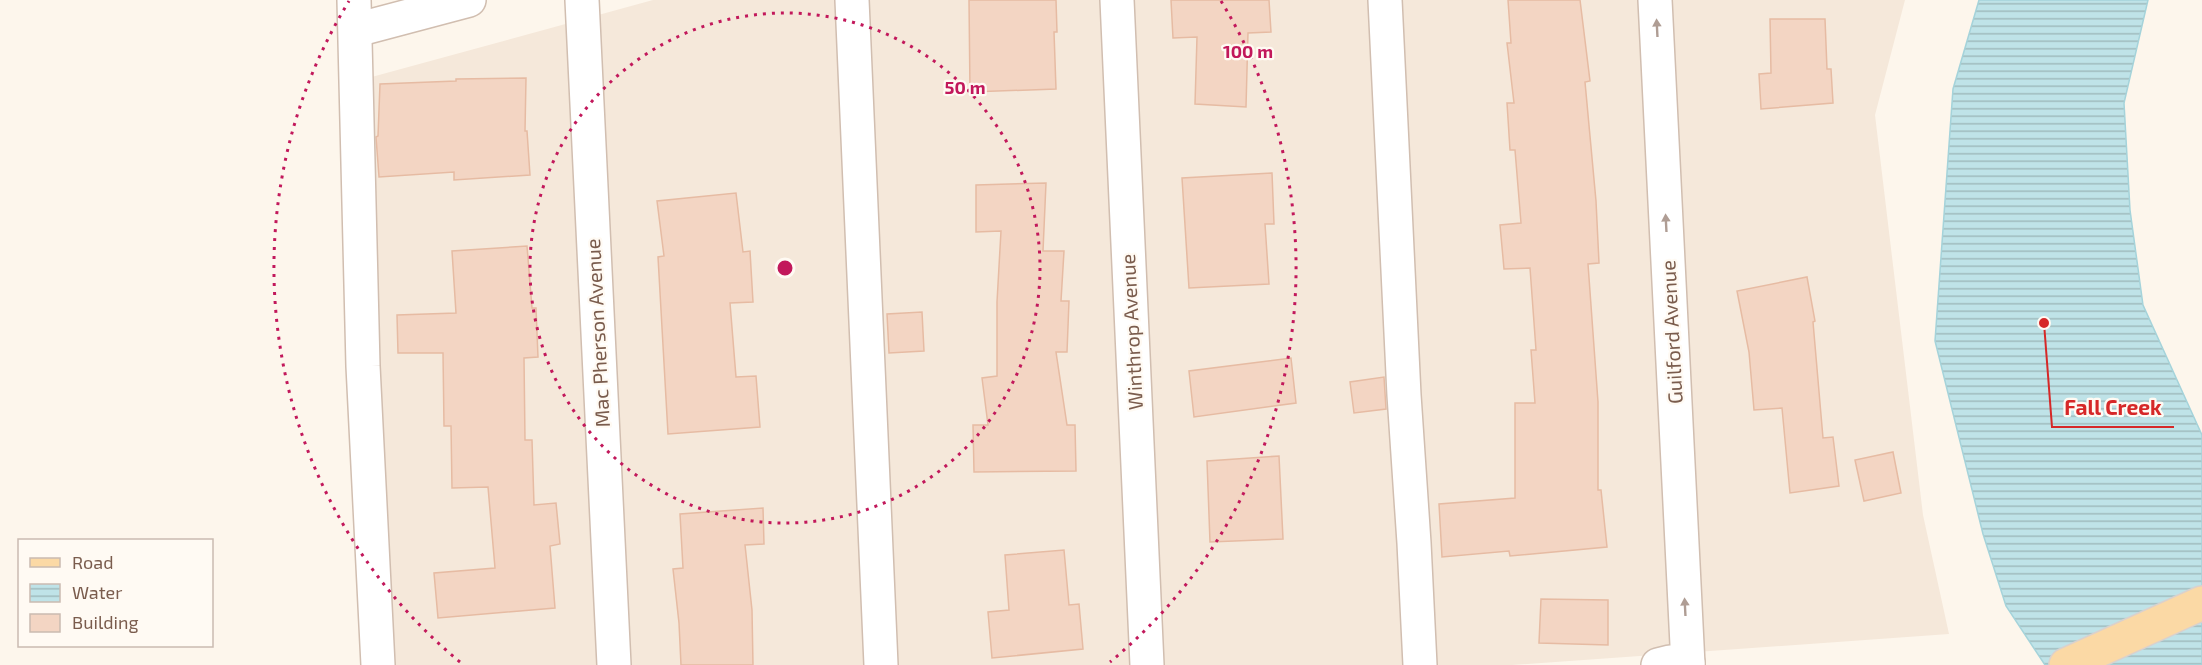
<svg xmlns="http://www.w3.org/2000/svg" width="2202" height="665" font-family="'Exo 2',sans-serif">
  <style>
    .residential { fill: #f5e8da }
    .water { fill: url(#water-rules); stroke: #a5d3da; stroke-width: 1.5 }
    .building { fill: #f3d5c3; stroke: #e6bba3; stroke-width: 1.5 }
    .lines { fill: none; stroke-linecap: round; stroke-linejoin: round }
    .minor-casing { stroke: #d1beb0; stroke-width: 36 }
    .major-casing { stroke: #dad1cd; stroke-width: 36 }
    .minor { stroke: #fff; stroke-width: 33 }
    .major { stroke: #fbd9a5; stroke-width: 33 }
    .oneway { fill: #af9d94 }
    .ring { fill: none; stroke: #c2185b; stroke-width: 3; stroke-dasharray: 3 6 }
    .labels { text-anchor: middle; stroke-width: 4.5; stroke-linejoin: round; paint-order: stroke }
    .street-label { font-size: 20px; fill: #7a5c4d; stroke: #fffaf3 }
    .centre { fill: #c2185b; stroke: #fffaf3; stroke-width: 3 }
    .ring-label { font-size: 18px; text-anchor: middle; font-weight: bold; fill: #c2185b; stroke: #fffaf3; stroke-width: 4.5; stroke-linejoin: round; paint-order: stroke }
    .leader { fill: none; stroke: #d62828; stroke-width: 2 }
    .callout-dot { fill: #d62828; stroke: #fffaf3; stroke-width: 2 }
    .callout-label { font-size: 21px; text-anchor: middle; font-weight: bold; fill: #d62828; stroke: #fffaf3; stroke-width: 4.5; stroke-linejoin: round; paint-order: stroke }
  </style>
  <defs>
    <pattern id="water-rules" width="6" height="5" patternUnits="userSpaceOnUse" patternTransform="scale(1.5)"><rect width="6" height="5" fill="#bfe3e8"/><path d="M0 2.5h6" fill="none" stroke="#a0bbbe"/></pattern>
  </defs>
  <rect width="100%" height="100%" fill="#fdf6ec"/>
  <polygon class="residential" points="653,0 1905,0 1875,115 1923,515 1949,634 1512,665 392,665 368,78"/>
  <polygon class="water" points="1979,0 2148,0 2124,103 2130,210 2143,305 2202,435 2202,665 2045,665 2006,606 1983,534 1935,341 1953,89"/>
  <g class="building">
    <polygon points="969,0 1056,0 1057,32 1054,32 1056,89 970,92"/>
    <polygon points="1171,0 1269,0 1271,32 1248,33 1246,107 1195,104 1197,37 1173,38"/>
    <polygon points="1508,0 1580,0 1590,81 1585,82 1596,201 1599,263 1588,264 1598,402 1598,490 1601,490 1607,547 1510,556 1509,551 1442,557 1439,504 1515,498 1515,403 1535,403 1531,350 1536,350 1530,268 1504,269 1500,225 1521,223 1515,150 1510,150 1507,103 1514,103 1507,43 1511,43"/>
    <polygon points="1770,19 1825,19 1827,69 1831,69 1833,103 1761,109 1759,74 1771,73"/>
    <polygon points="526,78 525,131 527,131 530,175 454,180 454,172 379,177 376,137 378,136 380,84 456,81 456,79"/>
    <polygon points="1272,173 1274,224 1265,224 1269,284 1189,288 1182,178"/>
    <polygon points="1046,183 1043,251 1064,251 1061,301 1069,301 1067,352 1056,352 1067,425 1075,425 1076,471 974,472 973,425 988,425 982,378 997,376 997,302 1001,231 976,232 976,185"/>
    <polygon points="736,193 743,252 750,251 753,302 730,303 736,377 756,376 760,427 668,434 658,257 664,256 657,201"/>
    <polygon points="527,246 532,308 536,308 538,357 524,358 525,440 532,440 534,505 556,503 560,544 550,546 555,608 438,618 434,573 495,568 488,487 452,488 451,426 444,426 443,353 398,353 397,315 456,313 452,251"/>
    <polygon points="1807,277 1815,321 1813,322 1823,438 1833,437 1839,486 1790,493 1782,408 1754,410 1749,352 1737,291"/>
    <polygon points="922,312 924,351 889,353 887,314"/>
    <polygon points="1291,358 1296,403 1194,417 1189,371"/>
    <polygon points="1384,377 1386,409 1354,413 1350,382"/>
    <polygon points="1893,452 1901,493 1864,501 1855,460"/>
    <polygon points="1279,456 1283,539 1210,542 1207,461"/>
    <polygon points="763,508 764,544 745,545 752,610 753,665 681,665 679,623 673,569 683,568 680,514"/>
    <polygon points="1064,550 1069,605 1079,604 1083,649 992,658 988,612 1009,610 1005,555"/>
    <polygon points="1541,599 1608,600 1608,645 1539,643"/>
  </g>
  <g class="lines">
    <defs>
      <g id="minor">
        <polyline points="354,0 363,366 378,665"/>
        <polyline points="582,0 614,665"/>
        <polyline points="852,0 881,665"/>
        <polyline points="1117,0 1147,665"/>
        <polyline points="1385,0 1404,395 1414,543 1420,665"/>
        <polyline points="1655,0 1688,665"/>
        <polyline points="356,30 469,0"/>
        <polyline points="1658,665 1670,662 1688,663"/>
      </g>
      <polyline id="major" points="2066,665 2202,603"/>
    </defs>
    <use href="#minor" class="minor-casing"/>
    <use href="#major" class="major-casing"/>
    <use href="#minor" class="minor"/>
    <use href="#major" class="major"/>
  </g>
  <defs><path id="oneway-solid" d="M-6-.8H1V-3.2L6.5 0L1 3.2V.8H-6Z" transform="scale(1.5)"/></defs>
  <g class="oneway">
    <use href="#oneway-solid" transform="translate(1657 28) rotate(-93)"/>
    <use href="#oneway-solid" transform="translate(1666 223) rotate(-93)"/>
    <use href="#oneway-solid" transform="translate(1685 607) rotate(-93)"/>
  </g>
  <g class="ring">
    <circle cx="785" cy="268" r="255"/>
    <path d="M460 662A511 511 0 0 1 349 1M1221 1A511 511 0 0 1 1110 662"/>
  </g>
  <g class="labels">
    <g class="street-label">
      <text transform="translate(1132 332) rotate(-93)" y="7">Winthrop Avenue</text>
      <text transform="translate(1672 332) rotate(-93)" y="7">Guilford Avenue</text>
      <text transform="translate(598 333) rotate(-93)" y="7">Mac Pherson Avenue</text>
    </g>
  </g>
  <circle cx="785" cy="268" r="9" class="centre"/>
  <g class="ring-label">
    <text x="1248" y="58">100 m</text>
    <text x="965" y="94">50 m</text>
  </g>
  <path class="leader" d="M2044 323L2052 427H2174"/>
  <circle class="callout-dot" cx="2044" cy="323" r="6"/>
  <g class="callout-label">
    <text x="2113" y="415">Fall Creek</text>
  </g>
  <rect x="18" y="539" width="195" height="108" fill="#fffaf3" stroke="#cabbb1" stroke-width="1.5"/>
  <rect x="30" y="558" width="30" height="9" fill="#fbd9a5" stroke="#cabbb1" stroke-width="1.5"/>
  <text x="72" y="569" font-size="18" fill="#7a5c4d">Road</text>
  <rect x="30" y="584" width="30" height="18" fill="url(#water-rules)" stroke="#cabbb1" stroke-width="1.5"/>
  <text x="72" y="599" font-size="18" fill="#7a5c4d">Water</text>
  <rect x="30" y="614" width="30" height="18" fill="#f3d5c3" stroke="#cabbb1" stroke-width="1.5"/>
  <text x="72" y="629" font-size="18" fill="#7a5c4d">Building</text>
</svg>
